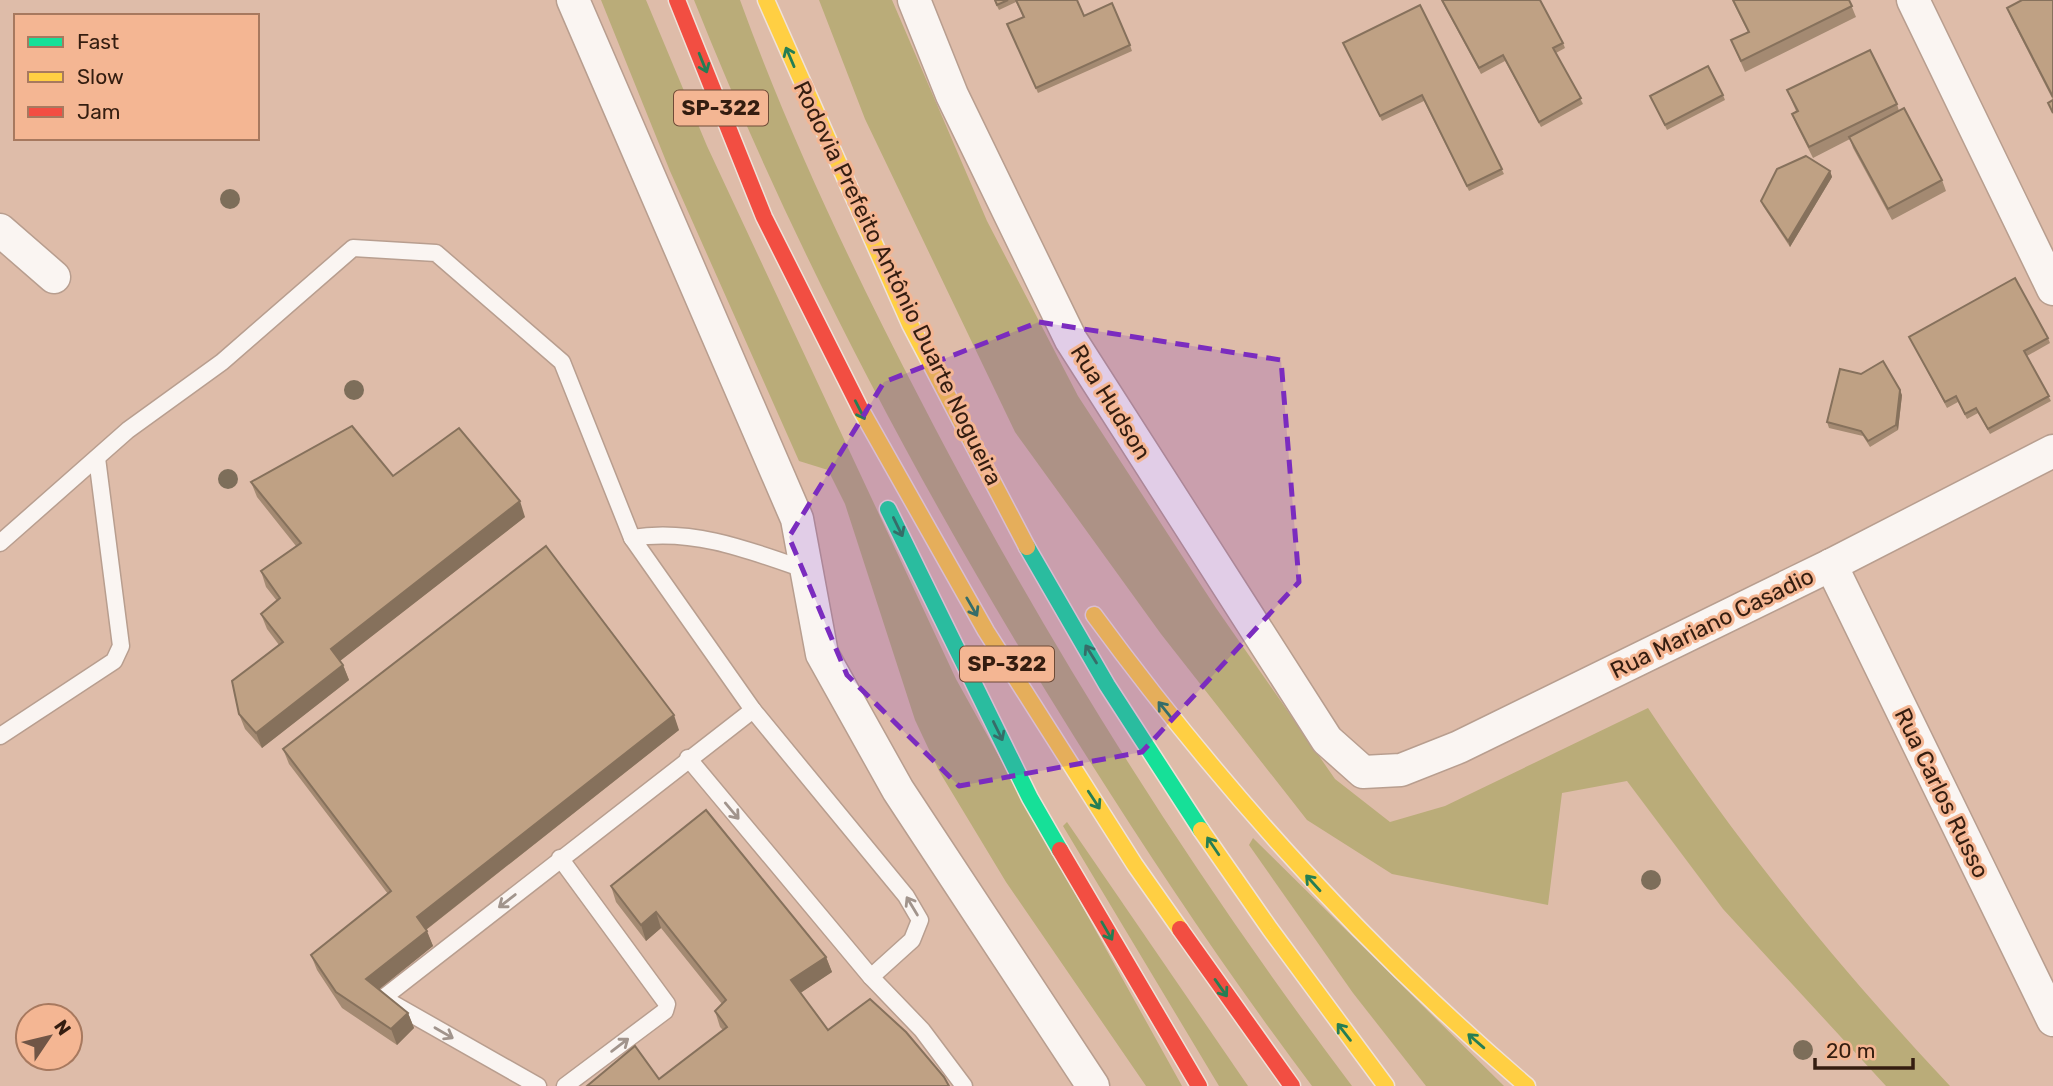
<svg xmlns="http://www.w3.org/2000/svg" width="2053" height="1086" font-family="Rubik,sans-serif">
  <style>
    .green { fill: #baac79 }
    .lines { fill: none; stroke-linecap: round; stroke-linejoin: round }
    .lane-casing { stroke: #b89e8f; stroke-width: 19 }
    .street-casing { stroke: #b89e8f; stroke-width: 35 }
    .fast-casing { stroke: #f0e1d8; stroke-width: 19 }
    .slow-casing { stroke: #f0e1d8; stroke-width: 19 }
    .jam-casing { stroke: #f0e1d8; stroke-width: 19 }
    .lane { stroke: #faf5f2; stroke-width: 16 }
    .street { stroke: #faf5f2; stroke-width: 32 }
    .fast { stroke: #16e098; stroke-width: 16 }
    .slow { stroke: #ffcf43; stroke-width: 16 }
    .jam { stroke: #f24e42; stroke-width: 16 }
    .tree { fill: #7d6e5a }
    .wall { fill: #a48a72 }
    .shaded-wall { fill: #86715c }
    .building { fill: #bfa184; stroke: #86715c; stroke-width: 2 }
    .oneway { stroke: #257e54 }
    .oneway2 { stroke: #a1948c }
    .marked { fill: #7b2cbf; fill-opacity: 0.2; stroke: #7b2cbf; stroke-width: 5; stroke-dasharray: 14 9; stroke-linejoin: round }
    .labels { text-anchor: middle; stroke-width: 6; stroke-linejoin: round; paint-order: stroke }
    .shield { fill: #f4b693; stroke: #6e4b37; stroke-width: 2 }
    .shield-label { font-size: 21px; font-weight: bold; fill: #341d10 }
    .street-label { font-size: 23px; fill: #341d10; stroke: #f4b693 }
  </style>
  <rect width="100%" height="100%" fill="#debca9"/>
  <g class="green">
    <polygon points="601,0 646,0 707,146 956,679 1182,1086 1146,1086 1006,882 939,771 915,720 845,504 828,470 799,461 670,171"/>
    <path d="M694,0H740C790,138 853,270 921,401C1045,641 1189,870 1352,1086H1312C1227,973 1150,857 1075,738C927,502 797,258 694,0Z"/>
    <path d="M819,0H892L987,221L1078,396L1216,608L1335,779L1390,822L1445,806L1648,708C1737,843 1839,968 1950,1086H1886L1723,909L1627,781L1562,793L1548,905L1392,874L1307,820L1161,634L1015,432L865,119Z"/>
    <polygon points="1067,822 1248,1086 1219,1086 1063,826"/>
    <polygon points="1253,838 1504,1086 1426,1086 1353,993 1249,845"/>
  </g>
  <g class="lines">
    <defs>
      <g id="lane">
        <polyline points="0,543 128,430 222,362 353,248 436,253 562,362 632,538"/>
        <path d="M806,570C749,550 693,528 632,538L753,710L906,896L920,920L912,940L871,977"/>
        <polyline points="0,736 114,661 121,646 97,458"/>
        <polyline points="688,758 871,977 922,1030 964,1086"/>
        <polyline points="560,858 667,1004 665,1011 565,1086"/>
        <polyline points="538,1086 383,998 753,710"/>
      </g>
      <g id="street">
        <polyline points="573,0 797,519 822,654 898,790 1093,1086"/>
        <polyline points="914,0 952,95 1071,340 1327,740 1363,772 1401,770 1459,747 1831,565 2053,451"/>
        <polyline points="1913,0 2053,289"/>
        <polyline points="0,230 54,277"/>
        <polyline points="1831,565 2053,1020"/>
      </g>
      <g id="fast">
        <polyline points="888,509 1030,798 1060,850"/>
        <polyline points="1027,547 1107,685 1201,830"/>
      </g>
      <g id="slow">
        <polyline points="766,0 910,324 1027,547"/>
        <polyline points="861,410 986,631 1135,865 1180,929"/>
        <path d="M1094,615C1221,788 1363,946 1527,1086"/>
        <polyline points="1201,830 1270,929 1386,1086"/>
      </g>
      <g id="jam">
        <polyline points="677,0 764,217 861,410"/>
        <polyline points="1060,850 1199,1086"/>
        <polyline points="1180,929 1292,1086"/>
      </g>
    </defs>
    <use href="#lane" class="lane-casing"/>
    <use href="#street" class="street-casing"/>
    <use href="#fast" class="fast-casing"/>
    <use href="#slow" class="slow-casing"/>
    <use href="#jam" class="jam-casing"/>
    <use href="#lane" class="lane"/>
    <use href="#street" class="street"/>
    <use href="#fast" class="fast"/>
    <use href="#slow" class="slow"/>
    <use href="#jam" class="jam"/>
  </g>
  <g class="tree">
    <circle cx="230" cy="199" r="10"/>
    <circle cx="354" cy="390" r="10"/>
    <circle cx="228" cy="479" r="10"/>
    <circle cx="1651" cy="880" r="10"/>
    <circle cx="1803" cy="1050" r="10"/>
  </g>
  <g class="wall">
    <polygon points="994,0 1077,0 1084,16 1130,45 1132,51 1038,93 1009,29 1023,17 1016,2 999,10"/>
    <polygon points="1441,0 1563,43 1565,48 1556,53 1583,104 1541,127 1505,61 1481,74"/>
    <polygon points="1732,0 1849,0 1856,17 1745,72 1731,40 1748,32"/>
    <polygon points="2053,0 2053,100 2011,18 2007,8"/>
    <polygon points="1420,5 1504,174 1469,191 1424,101 1382,121 1343,43"/>
    <polygon points="1787,90 1897,104 1899,111 1942,180 1946,191 1892,220 1853,148 1850,139 1813,158 1796,124 1792,114 1796,111"/>
    <polygon points="1723,95 1725,100 1667,130 1650,96"/>
    <polygon points="1830,171 1832,177 1790,247 1763,206 1761,201"/>
    <polygon points="1909,337 2048,338 2050,343 2027,356 2051,401 1990,434 1978,413 1967,419 1958,402 1947,408"/>
    <polygon points="1902,395 1898,430 1870,447 1863,436 1829,428 1827,422"/>
    <polygon points="393,476 525,517 340,661 343,665 349,680 262,748 245,729 239,714 279,645 267,629 261,614 277,601 266,587 261,571 296,546 257,497 251,482"/>
    <polygon points="679,730 426,930 433,946 379,989 408,1013 414,1028 397,1045 342,1008 317,970 311,955 388,894 289,764 283,749"/>
    <polygon points="611,886 826,957 832,972 800,993 828,1030 906,1032 659,1079 723,1030 720,1027 715,1011 722,1004 661,928 646,941 616,902"/>
  </g>
  <g class="shaded-wall">
    <polygon points="1830,171 1832,177 1790,247 1788,241"/>
    <polygon points="1900,390 1902,395 1898,430 1896,425"/>
    <polygon points="520,501 525,517 336,664 331,649"/>
    <polygon points="343,665 349,680 262,748 256,733"/>
    <polygon points="674,715 679,730 423,932 417,917"/>
    <polygon points="656,912 661,928 646,941 641,925"/>
    <polygon points="427,931 433,946 372,995 366,979"/>
    <polygon points="826,957 832,972 796,996 791,980"/>
    <polygon points="408,1013 414,1028 397,1045 391,1029"/>
  </g>
  <g class="building">
    <polygon points="995,0 1008,0 997,5"/>
    <polygon points="1016,0 1077,0 1084,16 1112,3 1130,45 1036,88 1007,24 1024,17"/>
    <polygon points="1442,0 1540,0 1563,43 1553,48 1581,98 1539,122 1503,55 1479,68"/>
    <polygon points="1733,0 1849,0 1852,6 1741,61 1731,40 1749,32"/>
    <polygon points="2022,0 2053,0 2053,97 2007,8"/>
    <polygon points="1420,5 1502,169 1467,186 1422,95 1380,116 1343,43"/>
    <polygon points="1870,50 1897,104 1809,147 1792,114 1798,111 1787,90"/>
    <polygon points="1708,66 1723,95 1665,125 1650,96"/>
    <polygon points="2053,100 2053,113 2048,103"/>
    <polygon points="1904,108 1942,180 1888,209 1849,137"/>
    <polygon points="1806,156 1830,171 1788,241 1761,201 1777,169"/>
    <polygon points="2015,278 2048,338 2024,351 2049,396 1988,429 1976,408 1965,414 1956,396 1945,402 1909,337"/>
    <polygon points="1883,361 1900,390 1896,425 1868,441 1861,431 1827,422 1840,369 1861,374"/>
    <polygon points="352,426 393,476 459,428 520,501 331,649 343,665 256,733 239,714 232,681 283,642 261,614 280,598 261,571 301,543 251,482"/>
    <polygon points="546,546 674,715 417,917 427,931 366,979 408,1013 391,1029 336,992 311,955 391,891 283,749"/>
    <polygon points="706,810 826,957 791,980 828,1030 870,999 906,1032 944,1077 949,1086 587,1086 635,1046 659,1079 727,1027 715,1011 726,1000 656,912 641,925 611,886"/>
  </g>
  <defs><path id="oneway-shaft" d="M-6 0H5M1.5-3L5.5 0L1.5 3" fill="none" stroke-width="1.6" stroke-linecap="round" stroke-linejoin="round" transform="scale(1.75)"/></defs>
  <g class="oneway">
    <use href="#oneway-shaft" transform="translate(790 57) rotate(-113)"/>
    <use href="#oneway-shaft" transform="translate(703 63) rotate(68)"/>
    <use href="#oneway-shaft" transform="translate(860 410) rotate(63)"/>
    <use href="#oneway-shaft" transform="translate(898 527) rotate(64)"/>
    <use href="#oneway-shaft" transform="translate(972 607) rotate(60)"/>
    <use href="#oneway-shaft" transform="translate(1091 654) rotate(-122)"/>
    <use href="#oneway-shaft" transform="translate(1165 710) rotate(-129)"/>
    <use href="#oneway-shaft" transform="translate(998 731) rotate(64)"/>
    <use href="#oneway-shaft" transform="translate(1094 800) rotate(57)"/>
    <use href="#oneway-shaft" transform="translate(1213 846) rotate(-124)"/>
    <use href="#oneway-shaft" transform="translate(1313 883) rotate(-132)"/>
    <use href="#oneway-shaft" transform="translate(1107 931) rotate(60)"/>
    <use href="#oneway-shaft" transform="translate(1221 988) rotate(55)"/>
    <use href="#oneway-shaft" transform="translate(1344 1032) rotate(-128)"/>
    <use href="#oneway-shaft" transform="translate(1476 1041) rotate(-139)"/>
  </g>
  <g class="oneway2">
    <use href="#oneway-shaft" transform="translate(732 811) rotate(50)"/>
    <use href="#oneway-shaft" transform="translate(507 901) rotate(142)"/>
    <use href="#oneway-shaft" transform="translate(912 906) rotate(-121)"/>
    <use href="#oneway-shaft" transform="translate(444 1033) rotate(30)"/>
    <use href="#oneway-shaft" transform="translate(620 1045) rotate(-37)"/>
  </g>
  <path class="marked" d="M1039,322L1281,360L1299,582L1142,752L959,786L847,675L789,537L884,382Z"/>
  <g class="labels">
    <g class="shield">
      <rect x="674" y="90.5" width="94" height="35" rx="5"/>
      <rect x="960" y="646.5" width="94" height="35" rx="5"/>
    </g>
    <g class="shield-label">
      <text x="721" y="115">SP-322</text>
      <text x="1007" y="671">SP-322</text>
    </g>
    <g class="street-label">
      <text transform="translate(898 283) rotate(64)" y="8">Rodovia Prefeito Antônio Duarte Nogueira</text>
      <text transform="translate(1111 402) rotate(58)" y="8">Rua Hudson</text>
      <text transform="translate(1712 623) rotate(-26)" y="8">Rua Mariano Casadio</text>
      <text transform="translate(1942 793) rotate(64)" y="8">Rua Carlos Russo</text>
    </g>
  </g>
  <rect x="14" y="14" width="245" height="126" fill="#f4b693" stroke="#a7795f" stroke-width="2"/>
  <rect x="28" y="37" width="35" height="10" fill="#16e098" stroke="#a7795f" stroke-width="2"/>
  <text x="77" y="49" font-size="21" fill="#341d10">Fast</text>
  <rect x="28" y="72" width="35" height="10" fill="#ffcf43" stroke="#a7795f" stroke-width="2"/>
  <text x="77" y="84" font-size="21" fill="#341d10">Slow</text>
  <rect x="28" y="107" width="35" height="10" fill="#f24e42" stroke="#a7795f" stroke-width="2"/>
  <text x="77" y="119" font-size="21" fill="#341d10">Jam</text>
  <g transform="translate(49 1037) rotate(55)"><circle r="33" fill="#f4b693" stroke="#a7795f" stroke-width="2"/>
  <path d="M0-5L12 26L0 18L-12 26Z" fill="#705546"/>
  <text y="-10" font-size="19" font-weight="bold" text-anchor="middle" fill="#341d10">N</text>
  </g>
  <path d="M1815 1058v10h98v-10" fill="none" stroke="#341d10" stroke-width="3.5"/>
  <text x="1826" y="1058" font-size="21" fill="#341d10" stroke="#f4b693" stroke-width="5" paint-order="stroke">20 m</text>
</svg>
